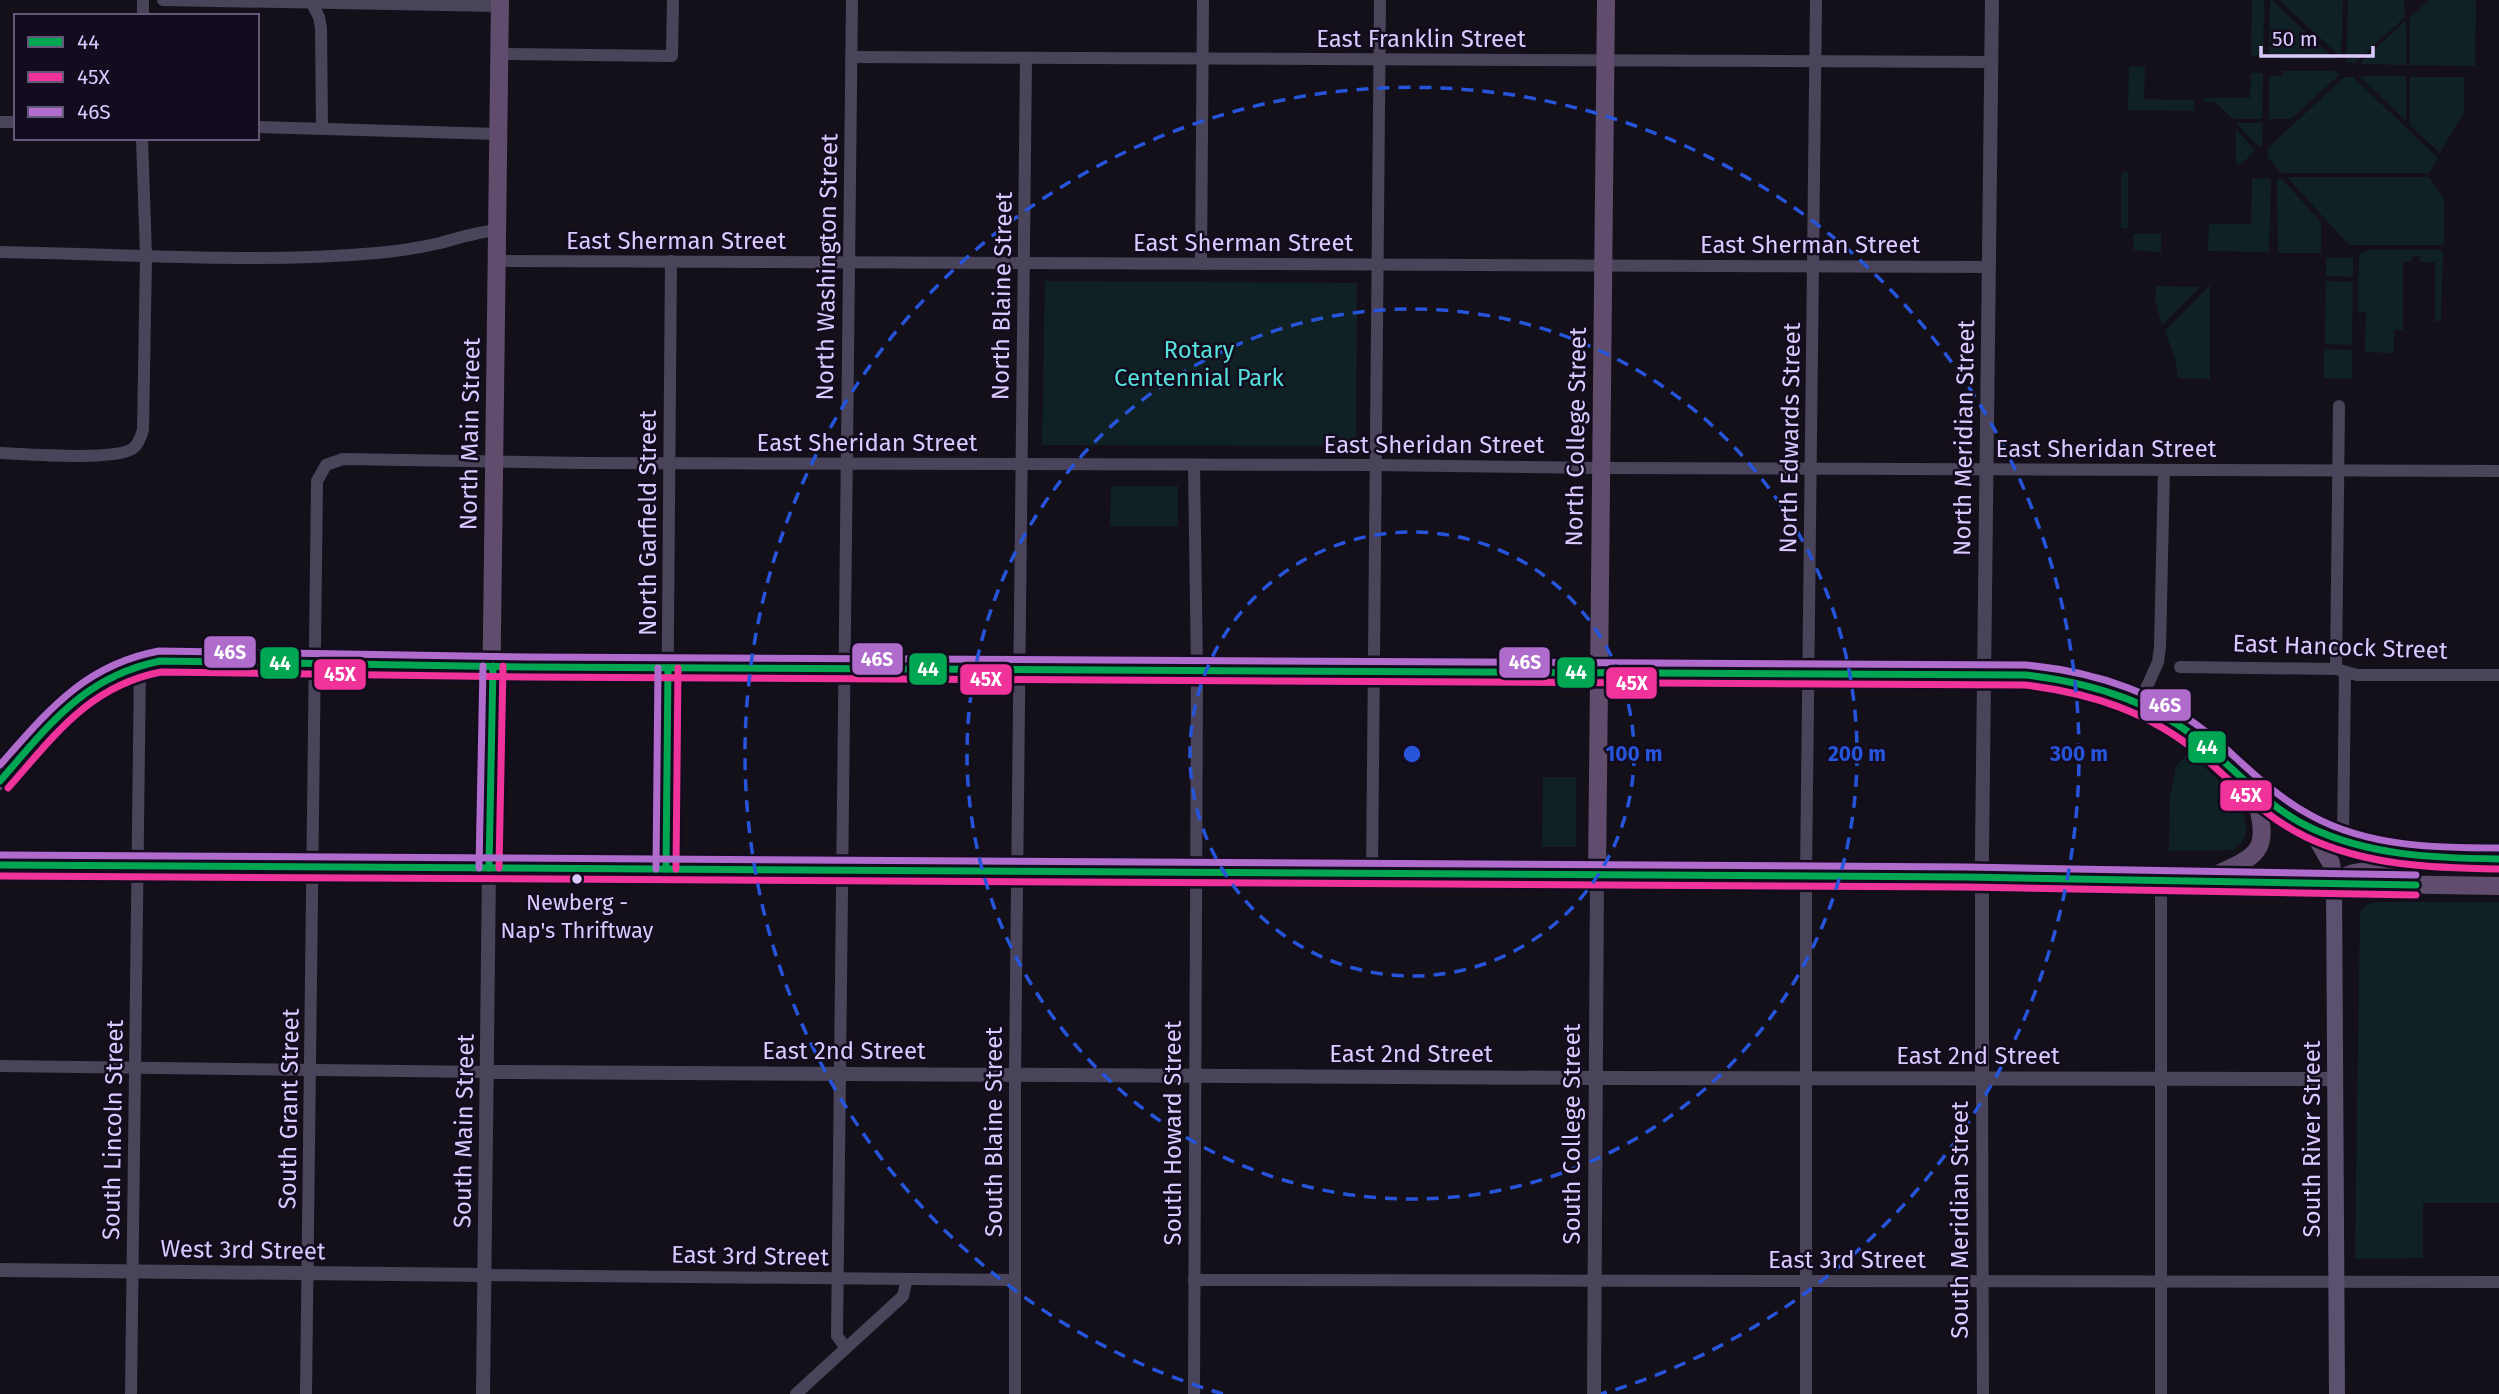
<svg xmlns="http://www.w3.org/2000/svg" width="2499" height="1394" font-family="'Fira Sans',sans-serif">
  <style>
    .green { fill: #102126 }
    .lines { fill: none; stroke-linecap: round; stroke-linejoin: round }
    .minor { stroke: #4a445b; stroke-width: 12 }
    .tertiary { stroke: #4a445b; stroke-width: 14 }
    .secondary { stroke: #59516e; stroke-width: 16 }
    .primary { stroke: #604d6d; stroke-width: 18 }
    .bus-1-casing { stroke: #130c1e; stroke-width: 12 }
    .bus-2-casing { stroke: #130c1e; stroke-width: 12 }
    .bus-3-casing { stroke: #130c1e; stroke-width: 12 }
    .bus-1 { stroke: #00a651; stroke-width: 7 }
    .bus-2 { stroke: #ef339a; stroke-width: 7 }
    .bus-3 { stroke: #b06ccc; stroke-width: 7 }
    .ring { fill: none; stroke: #2654da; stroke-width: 3.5; stroke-dasharray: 12 9 }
    .bus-dot { fill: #dbc9ff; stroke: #130c1e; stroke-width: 2.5 }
    .labels { text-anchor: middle; stroke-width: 5; stroke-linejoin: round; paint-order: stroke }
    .bus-label { font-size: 22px; fill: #dbc9ff; stroke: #130c1e }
    .street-label { font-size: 24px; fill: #dbc9ff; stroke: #130c1e }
    .park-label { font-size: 24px; fill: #55dfdb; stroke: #130c1e }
    .centre { fill: #2654da; stroke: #130c1e; stroke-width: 3.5 }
    .ring-label { font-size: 21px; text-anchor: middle; font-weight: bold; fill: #2654da; stroke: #130c1e; stroke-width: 5; stroke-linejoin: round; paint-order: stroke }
    .line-badge { stroke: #130c1e; stroke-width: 2.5 }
    .badge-label { font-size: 19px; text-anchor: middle; font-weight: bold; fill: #fff }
  </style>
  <rect width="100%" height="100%" fill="#14101a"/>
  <g class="green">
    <polygon points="2252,0 2264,0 2263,55 2251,56"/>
    <polygon points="2270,0 2272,0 2334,59 2282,59 2282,54 2269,54"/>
    <polygon points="2279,0 2343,0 2341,57"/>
    <polygon points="2348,0 2404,0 2405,17 2355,63 2346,62"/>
    <polygon points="2429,0 2472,0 2476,2 2475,66 2410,65 2410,17"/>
    <polygon points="2406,20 2406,65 2362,64 2361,62"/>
    <polygon points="2129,66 2145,67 2144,99 2194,100 2194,111 2128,110"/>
    <polygon points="2283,71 2333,71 2340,74 2291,119 2269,119 2269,76 2282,76"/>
    <polygon points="2251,73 2263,73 2262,119 2233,119 2215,102 2203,101 2203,98 2250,98"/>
    <polygon points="2359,76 2406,76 2406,121"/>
    <polygon points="2344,77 2353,77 2438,158 2429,173 2281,173 2268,157 2268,148"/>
    <polygon points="2410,77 2464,77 2464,112 2440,153 2410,125"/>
    <polygon points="2236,123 2263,123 2262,145 2259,147"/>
    <polygon points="2236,129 2255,151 2241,164 2236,164"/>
    <polygon points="2124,172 2128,172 2128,228 2121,228 2121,175"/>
    <polygon points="2287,177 2429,177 2444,199 2444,243 2442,245 2349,245"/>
    <polygon points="2252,178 2271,179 2269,252 2208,251 2209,224 2251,224"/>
    <polygon points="2277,179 2282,179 2321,222 2321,253 2278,253"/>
    <polygon points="2133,234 2161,234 2161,252 2134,250"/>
    <polygon points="2370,250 2441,250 2443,252 2441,321 2435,321 2435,262 2420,262 2419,256 2412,256 2411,262 2403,262 2403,330 2394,330 2394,353 2365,352 2366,312 2358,311 2359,254"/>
    <polygon points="2326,258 2353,258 2353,277 2326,276"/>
    <polygon points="1045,281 1357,283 1356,446 1042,445"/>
    <polygon points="2326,281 2353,282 2352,345 2325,344"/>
    <polygon points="2210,285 2210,379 2178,378 2175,358 2165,331"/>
    <polygon points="2156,286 2200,287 2162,325 2155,299"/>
    <polygon points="2324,349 2352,350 2352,379 2324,378"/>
    <polygon points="1111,486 1178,486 1178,526 1110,526"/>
    <path d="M2188,753C2208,770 2274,823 2233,850L2169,851L2170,797L2176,767Z"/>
    <polygon points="1543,777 1576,777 1576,847 1542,847"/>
    <path d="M2378,902H2499V1203H2423V1258L2355,1259L2360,915C2362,906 2369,903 2378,902Z"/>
  </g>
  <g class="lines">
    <g class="minor">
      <polyline points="163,0 500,6"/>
      <polyline points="310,0 319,17 321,28 322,128"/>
      <polyline points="143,16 143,0"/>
      <polyline points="499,54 672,56 673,0"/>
      <polyline points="851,57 1991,62"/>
      <polyline points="0,122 16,122"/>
      <polyline points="257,127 498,134"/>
      <path d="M0,252C125,254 252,264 377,253C398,251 419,248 440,243C459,238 477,232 497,230"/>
      <polyline points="497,261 1989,267"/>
      <polyline points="1201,264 1203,0"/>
      <path d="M0,453C26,454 113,461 132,449C138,445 141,437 143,430L146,256L142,138"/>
      <polyline points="2180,667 2336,669 2357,675 2499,675"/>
      <polyline points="2336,669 2339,406"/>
      <polyline points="2140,702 2158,662 2160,647 2164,470"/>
      <polyline points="2343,842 2345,672"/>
      <polyline points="666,869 671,261"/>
      <polyline points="1372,874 1380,0"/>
      <polyline points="0,1066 487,1072"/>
      <polyline points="1982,1079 1983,1394"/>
      <polyline points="485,1275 1014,1280"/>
      <polyline points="1194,1280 2499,1282"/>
      <polyline points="846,1348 837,1336 852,0"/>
      <polyline points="131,1394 140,665"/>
      <polyline points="306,1394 317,481 326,465 343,459 583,463 1375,465 1601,468 2499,471"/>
      <polyline points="796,1394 903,1296 907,1279"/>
      <polyline points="1015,1394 1015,1075 1026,58"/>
      <polyline points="1194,1394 1197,671 1194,466"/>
      <polyline points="1806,1394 1806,876 1816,0"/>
      <polyline points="2161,1394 2161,879"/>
    </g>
    <g class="tertiary">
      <polyline points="487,1072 1594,1078 2335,1079"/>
      <polyline points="1982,1079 1982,851 1992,0"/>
      <polyline points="0,1270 485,1275"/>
      <polyline points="483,1394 489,868"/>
      <polyline points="1594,1394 1597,875"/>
    </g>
    <polyline class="secondary" points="2334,884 2337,1394"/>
    <g class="primary">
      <path d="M0,781C33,744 73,693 117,673C131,667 145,664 160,661L526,667L2026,675C2095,681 2158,702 2210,749C2234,771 2256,795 2283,812C2354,857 2419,858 2499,859"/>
      <polyline points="2311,828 2331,863 2334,884"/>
      <polyline points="0,865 1965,877 2499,886"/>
      <polyline points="489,868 500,0"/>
      <polyline points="1597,875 1606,0"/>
      <path d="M2209,878C2264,853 2270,852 2254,790"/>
      <path d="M2337,882C2351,870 2365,872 2382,870C2394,869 2406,865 2417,862"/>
    </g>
    <defs>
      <g id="bus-1">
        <path d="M0,781C49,725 83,677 160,661L526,667L2026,675C2095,683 2158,703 2211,750C2243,778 2271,809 2311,828C2371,856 2434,858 2499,859"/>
        <polyline points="0,865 1965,877 2416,885"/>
        <polyline points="489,868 493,666"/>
        <polyline points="666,869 668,668"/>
      </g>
      <g id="bus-2">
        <path d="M8,788C54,736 89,686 161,672L526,677L2025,685C2091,693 2150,712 2201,755C2235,784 2264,817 2306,837C2367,866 2433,868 2499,869"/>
        <polyline points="499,868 503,666"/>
        <polyline points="676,869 678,668"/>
        <polyline points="0,876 1965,887 2416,895"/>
      </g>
      <g id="bus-3">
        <path d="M0,765C48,711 84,665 159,651L526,657L2026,665C2097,672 2161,693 2216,740C2248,768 2274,796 2312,816C2369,847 2436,848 2499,848"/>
        <polyline points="0,855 1965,867 2416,875"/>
        <polyline points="479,868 483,666"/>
        <polyline points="656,869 658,668"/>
      </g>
    </defs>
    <use href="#bus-1" class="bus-1-casing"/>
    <use href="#bus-2" class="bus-2-casing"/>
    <use href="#bus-3" class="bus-3-casing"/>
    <use href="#bus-1" class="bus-1"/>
    <use href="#bus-2" class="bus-2"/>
    <use href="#bus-3" class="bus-3"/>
  </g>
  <g class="ring">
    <circle cx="1412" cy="754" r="222"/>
    <circle cx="1412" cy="754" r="445"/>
    <path d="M1223 1394A667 667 0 1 1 1601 1394"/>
  </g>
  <circle class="bus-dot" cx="577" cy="879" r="6"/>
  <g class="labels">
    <g class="bus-label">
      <text x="577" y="910">Newberg -<tspan x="577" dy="28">Nap's Thriftway</tspan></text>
    </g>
    <g class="street-label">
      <text x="1421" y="47">East Franklin Street</text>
      <text x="676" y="249">East Sherman Street</text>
      <text x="1243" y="251">East Sherman Street</text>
      <text x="1810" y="253">East Sherman Street</text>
      <text transform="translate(827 267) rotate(-89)" y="8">North Washington Street</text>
      <text transform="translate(1002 296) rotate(-89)" y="8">North Blaine Street</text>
      <text transform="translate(470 434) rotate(-89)" y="8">North Main Street</text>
      <text transform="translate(1576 437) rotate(-89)" y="8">North College Street</text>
      <text transform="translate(1790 438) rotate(-89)" y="8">North Edwards Street</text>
      <text transform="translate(1964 438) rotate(-89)" y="8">North Meridian Street</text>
      <text x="867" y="451">East Sheridan Street</text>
      <text x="1434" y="453">East Sheridan Street</text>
      <text x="2106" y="457">East Sheridan Street</text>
      <text transform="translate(648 523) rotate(-90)" y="8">North Garfield Street</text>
      <text transform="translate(2340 647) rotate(2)" y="8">East Hancock Street</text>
      <text x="844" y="1059">East 2nd Street</text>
      <text x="1411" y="1062">East 2nd Street</text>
      <text x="1978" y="1064">East 2nd Street</text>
      <text transform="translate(289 1109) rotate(-89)" y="8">South Grant Street</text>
      <text transform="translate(113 1130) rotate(-89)" y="8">South Lincoln Street</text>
      <text transform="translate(464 1131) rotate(-89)" y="8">South Main Street</text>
      <text transform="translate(994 1132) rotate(-90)" y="8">South Blaine Street</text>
      <text transform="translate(1173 1133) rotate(-90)" y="8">South Howard Street</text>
      <text transform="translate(1572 1134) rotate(-90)" y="8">South College Street</text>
      <text transform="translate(2312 1139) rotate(-90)" y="8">South River Street</text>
      <text transform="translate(1960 1220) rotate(-90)" y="8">South Meridian Street</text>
      <text transform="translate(243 1250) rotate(1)" y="8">West 3rd Street</text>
      <text transform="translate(750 1256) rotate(1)" y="8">East 3rd Street</text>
      <text x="1847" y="1268">East 3rd Street</text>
    </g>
    <g class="park-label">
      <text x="1199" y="358">Rotary<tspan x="1199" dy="28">Centennial Park</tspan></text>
    </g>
  </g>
  <circle cx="1412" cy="754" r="10" class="centre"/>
  <g class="ring-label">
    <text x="1634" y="761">100 m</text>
    <text x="1857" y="761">200 m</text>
    <text x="2079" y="761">300 m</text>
  </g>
  <g class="line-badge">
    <rect x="203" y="635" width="54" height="34" rx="7" fill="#b06ccc"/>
    <rect x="851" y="642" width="53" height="34" rx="7" fill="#b06ccc"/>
    <rect x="1498" y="646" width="53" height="33" rx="7" fill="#b06ccc"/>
    <rect x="259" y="646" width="41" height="34" rx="7" fill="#00a651"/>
    <rect x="908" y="652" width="40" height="34" rx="7" fill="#00a651"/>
    <rect x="1556" y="656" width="40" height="33" rx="7" fill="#00a651"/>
    <rect x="313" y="658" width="54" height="33" rx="7" fill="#ef339a"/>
    <rect x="959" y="663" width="54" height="33" rx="7" fill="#ef339a"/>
    <rect x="1605" y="666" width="53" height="34" rx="7" fill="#ef339a"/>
    <rect x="2139" y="688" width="53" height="34" rx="7" fill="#b06ccc"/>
    <rect x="2187" y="730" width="40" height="34" rx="7" fill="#00a651"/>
    <rect x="2219" y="779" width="54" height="33" rx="7" fill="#ef339a"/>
  </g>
  <g class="badge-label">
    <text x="230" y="659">46S</text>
    <text x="877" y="666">46S</text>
    <text x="1525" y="669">46S</text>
    <text x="280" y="670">44</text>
    <text x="928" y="676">44</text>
    <text x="1576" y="679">44</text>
    <text x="340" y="681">45X</text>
    <text x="986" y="686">45X</text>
    <text x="1632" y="690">45X</text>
    <text x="2165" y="712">46S</text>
    <text x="2207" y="754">44</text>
    <text x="2246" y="802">45X</text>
  </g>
  <rect x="14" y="14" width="245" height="126" fill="#130c1e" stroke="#635878" stroke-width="2"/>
  <rect x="28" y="37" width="35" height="10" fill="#00a651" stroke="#635878" stroke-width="2"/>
  <text x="77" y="49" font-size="21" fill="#dbc9ff">44</text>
  <rect x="28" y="72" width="35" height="10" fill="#ef339a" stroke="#635878" stroke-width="2"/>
  <text x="77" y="84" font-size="21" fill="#dbc9ff">45X</text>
  <rect x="28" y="107" width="35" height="10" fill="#b06ccc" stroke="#635878" stroke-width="2"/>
  <text x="77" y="119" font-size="21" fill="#dbc9ff">46S</text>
  <path d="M2261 46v10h112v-10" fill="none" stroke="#dbc9ff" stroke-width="3.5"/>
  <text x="2272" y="46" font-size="21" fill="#dbc9ff" stroke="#130c1e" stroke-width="5" paint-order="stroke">50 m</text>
</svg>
